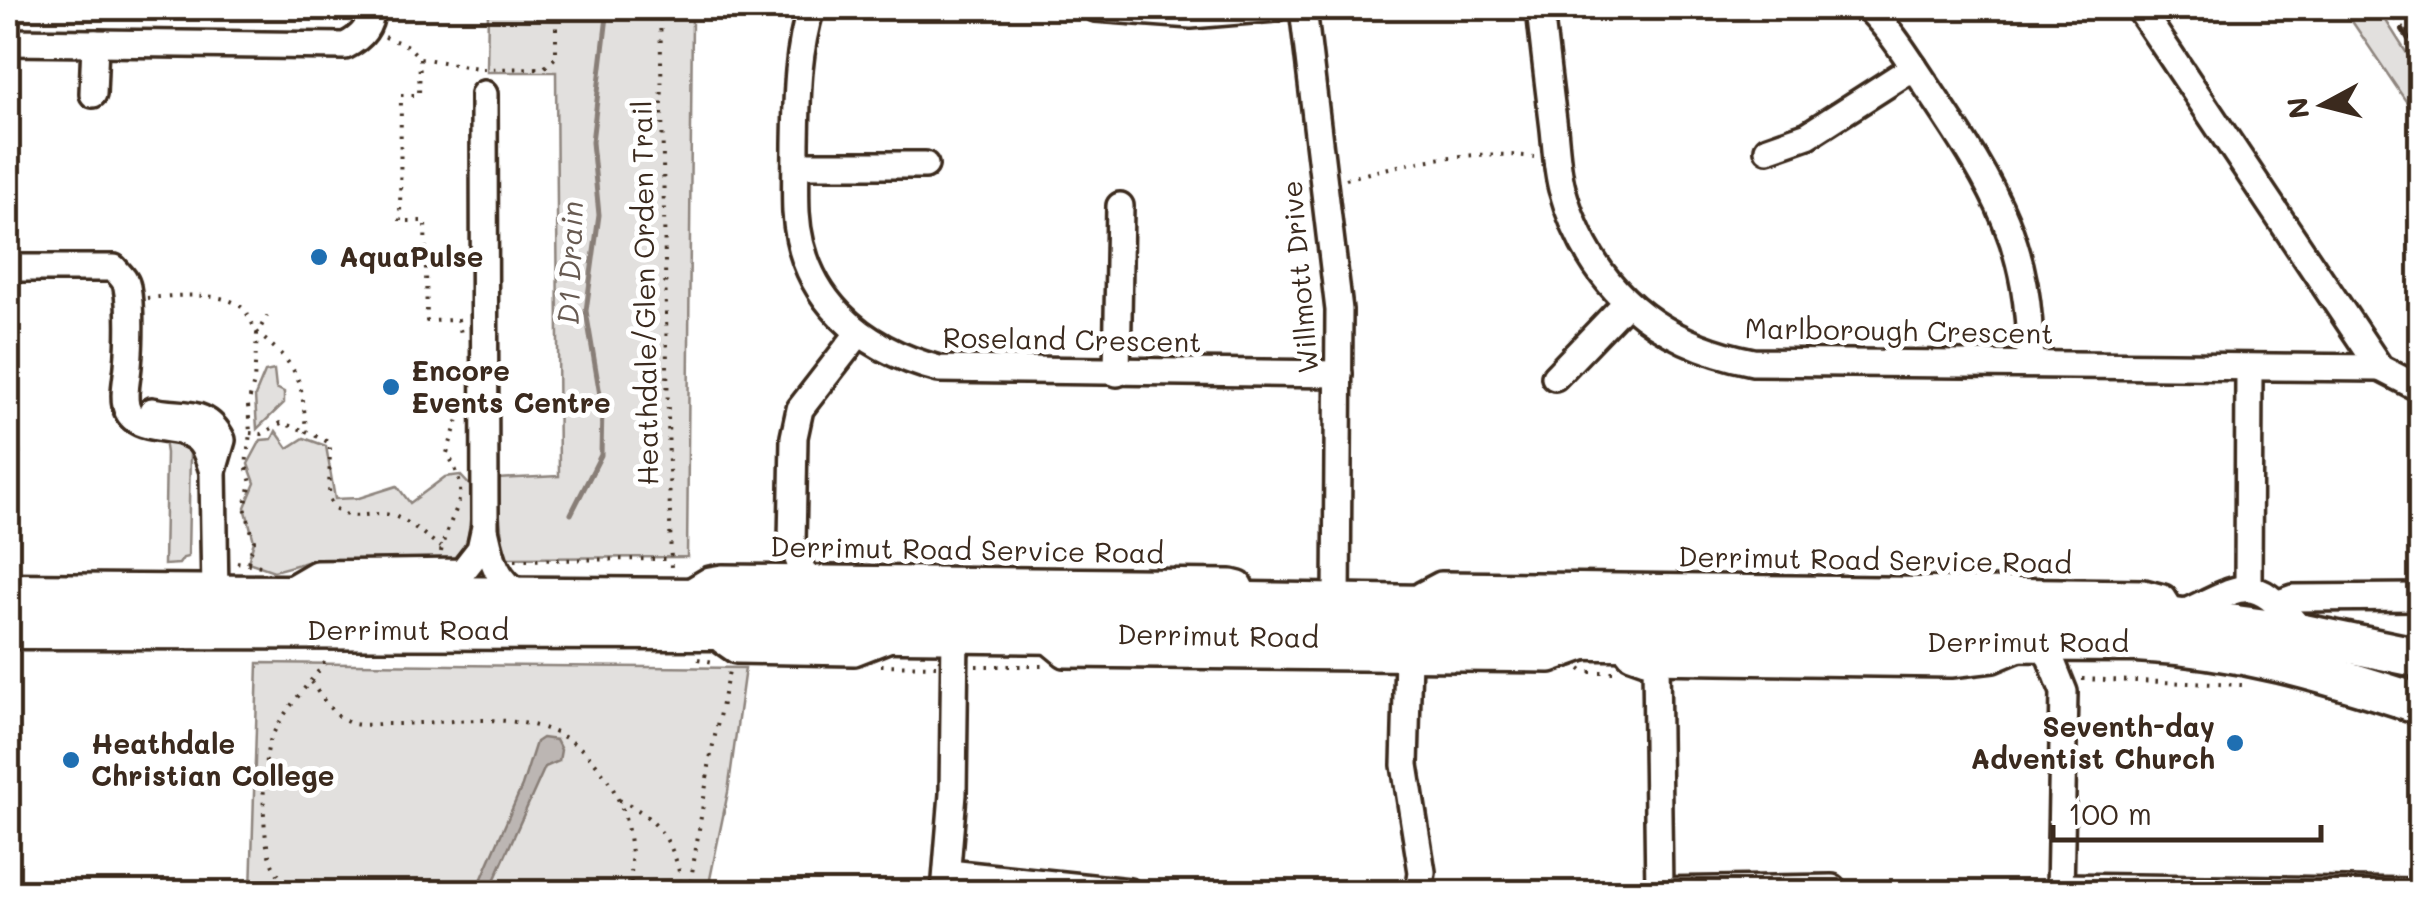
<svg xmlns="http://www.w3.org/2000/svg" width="2428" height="900" font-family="Mali,sans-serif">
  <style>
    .green { fill: #e2e0de; stroke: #8e857e; stroke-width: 2.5 }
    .water { fill: #bcb6b3; stroke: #887e77; stroke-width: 2.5 }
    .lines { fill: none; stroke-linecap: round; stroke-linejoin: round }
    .stream { stroke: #887e77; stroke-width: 5 }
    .minor-casing { stroke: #3b2a1e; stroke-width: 32 }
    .highway-casing { stroke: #3b2a1e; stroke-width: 45 }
    .path { stroke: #3b2a1e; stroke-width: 4; stroke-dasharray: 2.5 8; stroke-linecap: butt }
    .minor { stroke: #fff; stroke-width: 25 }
    .highway { stroke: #fff; stroke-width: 38 }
    .rail { stroke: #3b2a1e; stroke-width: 5; stroke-dasharray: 15 8; stroke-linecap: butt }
    .poi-dot { fill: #1f6fb2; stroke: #fff; stroke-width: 4 }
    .labels { text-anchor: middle; stroke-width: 10; stroke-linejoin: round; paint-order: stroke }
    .poi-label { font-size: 28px; font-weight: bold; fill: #3b2a1e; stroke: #fff; text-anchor: start }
    .street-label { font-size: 28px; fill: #3b2a1e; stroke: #fff }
    .water-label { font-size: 30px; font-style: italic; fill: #685b52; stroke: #fff }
  </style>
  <rect width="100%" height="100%" fill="#fff"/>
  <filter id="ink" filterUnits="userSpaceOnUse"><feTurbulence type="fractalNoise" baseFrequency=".01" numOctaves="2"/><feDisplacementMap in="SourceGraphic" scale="20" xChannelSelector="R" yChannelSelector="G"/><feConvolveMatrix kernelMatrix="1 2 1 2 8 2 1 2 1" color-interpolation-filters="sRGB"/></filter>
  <g filter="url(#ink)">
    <g class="green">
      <polygon points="488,8 696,8 692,17 687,557 504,558 496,479 559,476 556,72 487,72"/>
      <polygon points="2343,8 2378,8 2420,74 2420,122"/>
      <polygon points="8,351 16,351 20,453 8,456"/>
      <polygon points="274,370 276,388 284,392 284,403 257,429 255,396 265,372"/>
      <polygon points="276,431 288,448 304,438 326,446 335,499 359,498 397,486 410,503 445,477 460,475 474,490 467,545 461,560 307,562 274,571 248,562 254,541 245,507 255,483 248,464 261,440 272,439"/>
      <polygon points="163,434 175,437 190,452 188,557 183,558 179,564 164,565 166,453"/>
      <polygon points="258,663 745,668 728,792 710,879 730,892 251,892"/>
    </g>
    <polygon class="water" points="542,738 556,740 561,750 559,761 545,767 489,892 476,892 522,786 536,742"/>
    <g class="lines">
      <polyline class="stream" points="571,514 601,455 602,407 586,311 599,215 592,142 608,8"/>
      <defs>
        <g id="minor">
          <path d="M811,8C797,53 797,96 796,143C796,166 795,189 796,212C801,298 861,349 939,369L1339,374"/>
          <polyline points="1096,8 1191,15 1275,8"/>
          <polyline points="1303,8 1339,310 1337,603"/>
          <path d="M1540,8C1544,48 1549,88 1554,129C1556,148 1557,170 1562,189C1589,287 1655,343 1753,362L2380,368"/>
          <path d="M1868,8C1893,32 1912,65 1932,94C1996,190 2031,245 2030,364"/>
          <polyline points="2139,8 2380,368 2413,385"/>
          <path d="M8,42L345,46C363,37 370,27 372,8"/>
          <polyline points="93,94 95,43"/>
          <path d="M484,94L485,529C491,556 495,581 522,594"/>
          <polyline points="1768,149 1808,135 1914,67"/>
          <polyline points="796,165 925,165"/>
          <path d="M8,268H114C119,274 126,280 127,287C131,307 130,345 128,366C127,379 123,393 126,406C134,437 181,420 200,442C207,450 209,461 213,471"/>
          <polyline points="1117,373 1120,206"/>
          <polyline points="1555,377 1626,303"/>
          <path d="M152,411C182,418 206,407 222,440L213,471L215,594"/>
          <polyline points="805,577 792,543 794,437 800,409 858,334"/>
          <polyline points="2248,587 2249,368"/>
          <polyline points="285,592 316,574 462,572 480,549 484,531"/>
          <polyline points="685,595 710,580 722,578 1231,583 1239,585 1248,602"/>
          <polyline points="2279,603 2293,598 2420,597"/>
          <path d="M1417,604L1422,595L1441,585L2144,593L2163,598L2175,617C2245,586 2250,567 2304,634"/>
          <polyline points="719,630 723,641 736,650 854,652 890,638"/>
          <polyline points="1042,635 1065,654 1550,659 1586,646"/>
          <polyline points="1619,640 1631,655 1645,660 1951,664 1993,659 2036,641 2050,657 2064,692 2060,892"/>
          <polyline points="1408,658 1405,765 1422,872 1419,892"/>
          <polyline points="1656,661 1659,892"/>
          <polyline points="949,873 1129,892"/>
          <polyline points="2060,887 2417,892"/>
          <polyline points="1659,891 1832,888"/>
          <polyline points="945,892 953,794 955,633"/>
        </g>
        <g id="highway">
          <polyline points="8,593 1248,602 2175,617 2304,634 2420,658"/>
          <path d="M8,629L719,630L1599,640L2136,642C2240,647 2322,672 2420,704"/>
        </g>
      </defs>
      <use href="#minor" class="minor-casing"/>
      <use href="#highway" class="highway-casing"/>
      <g class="path">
        <polyline points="660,8 671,569"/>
        <polyline points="385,37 408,46 420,58 483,69 544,68 556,57 556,8"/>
        <polyline points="420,58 419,95 401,95 400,221 425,221 427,321 458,320 462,338"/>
        <path d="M1346,179C1408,162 1469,149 1534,157"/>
        <path d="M147,298C171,296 221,291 240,306C251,314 252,329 262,337C301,369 302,382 306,431L330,443L329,498C342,529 370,508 394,516C411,522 426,537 441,547"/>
        <polyline points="250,433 262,434 281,423 306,431"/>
        <path d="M441,552C449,509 476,501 447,453L462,407"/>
        <polyline points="515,560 670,559"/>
        <polyline points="237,562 261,566"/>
        <polyline points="248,562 254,541 245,507 251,483 246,465 250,433 248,405 254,382 257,334 267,316"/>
        <polyline points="698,659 718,663"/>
        <polyline points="881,665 936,666"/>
        <polyline points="976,666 1046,666"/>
        <polyline points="1580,669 1584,672 1619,672"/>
        <polyline points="2082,679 2242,685"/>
        <path d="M311,682C321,696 335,720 354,724C364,726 375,724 385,724C461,725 548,699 600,769C629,807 634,846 630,892"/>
        <path d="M619,800C657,815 681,851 681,892"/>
        <polyline points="692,882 710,892"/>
        <path d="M291,892C285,884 278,875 273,866C261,842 261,767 270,741C282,711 310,684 329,657"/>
        <polyline points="689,892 711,754 729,671"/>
      </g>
      <use href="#minor" class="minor"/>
      <use href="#highway" class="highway"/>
      <g class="rail">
        <polyline points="2389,8 2420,58"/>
        <polyline points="2410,8 2420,25"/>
      </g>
    </g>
  </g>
  <g class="poi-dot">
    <circle cx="319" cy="257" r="10"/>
    <circle cx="391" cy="387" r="10"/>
    <circle cx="2235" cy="743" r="10"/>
    <circle cx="71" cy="760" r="10"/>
  </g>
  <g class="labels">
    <g class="poi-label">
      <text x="339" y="267">AquaPulse</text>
      <text x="411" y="381">Encore<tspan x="411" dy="32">Events Centre</tspan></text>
      <text x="2215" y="737" text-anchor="end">Seventh-day<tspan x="2215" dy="32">Adventist Church</tspan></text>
      <text x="91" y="754">Heathdale<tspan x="91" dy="32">Christian College</tspan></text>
    </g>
    <g class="street-label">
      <text transform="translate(1300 277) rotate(-95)" y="10">Willmott Drive</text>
      <text transform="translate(645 293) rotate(-91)" y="10">Heathdale/Glen Orden Trail</text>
      <text transform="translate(1899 331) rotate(1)" y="10">Marlborough Crescent</text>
      <text transform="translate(1072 340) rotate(1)" y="10">Roseland Crescent</text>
      <text transform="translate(967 550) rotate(1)" y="10">Derrimut Road Service Road</text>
      <text transform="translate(1875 560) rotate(1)" y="10">Derrimut Road Service Road</text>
      <text x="408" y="640">Derrimut Road</text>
      <text transform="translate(1218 636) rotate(1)" y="10">Derrimut Road</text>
      <text x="2028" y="652">Derrimut Road</text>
    </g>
    <g class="water-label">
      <text transform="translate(571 263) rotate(-88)" y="10">D1 Drain</text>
    </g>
  </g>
  <rect width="2428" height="900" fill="none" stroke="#fff" stroke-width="40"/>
  <rect x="20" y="20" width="2388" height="860" fill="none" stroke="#3b2a1e" stroke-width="4" filter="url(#ink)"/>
  <g transform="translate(2323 105) rotate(263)" stroke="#ffffff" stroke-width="8" paint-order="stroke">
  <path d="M0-8L18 38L0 25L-18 38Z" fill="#3b2a1e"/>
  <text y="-15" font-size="28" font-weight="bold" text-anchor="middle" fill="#3b2a1e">N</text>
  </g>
  <path d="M2053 825v15h268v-15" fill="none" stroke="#3b2a1e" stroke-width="5"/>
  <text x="2068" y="825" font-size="30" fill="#3b2a1e" stroke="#ffffff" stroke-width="8" paint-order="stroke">100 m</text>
</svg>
